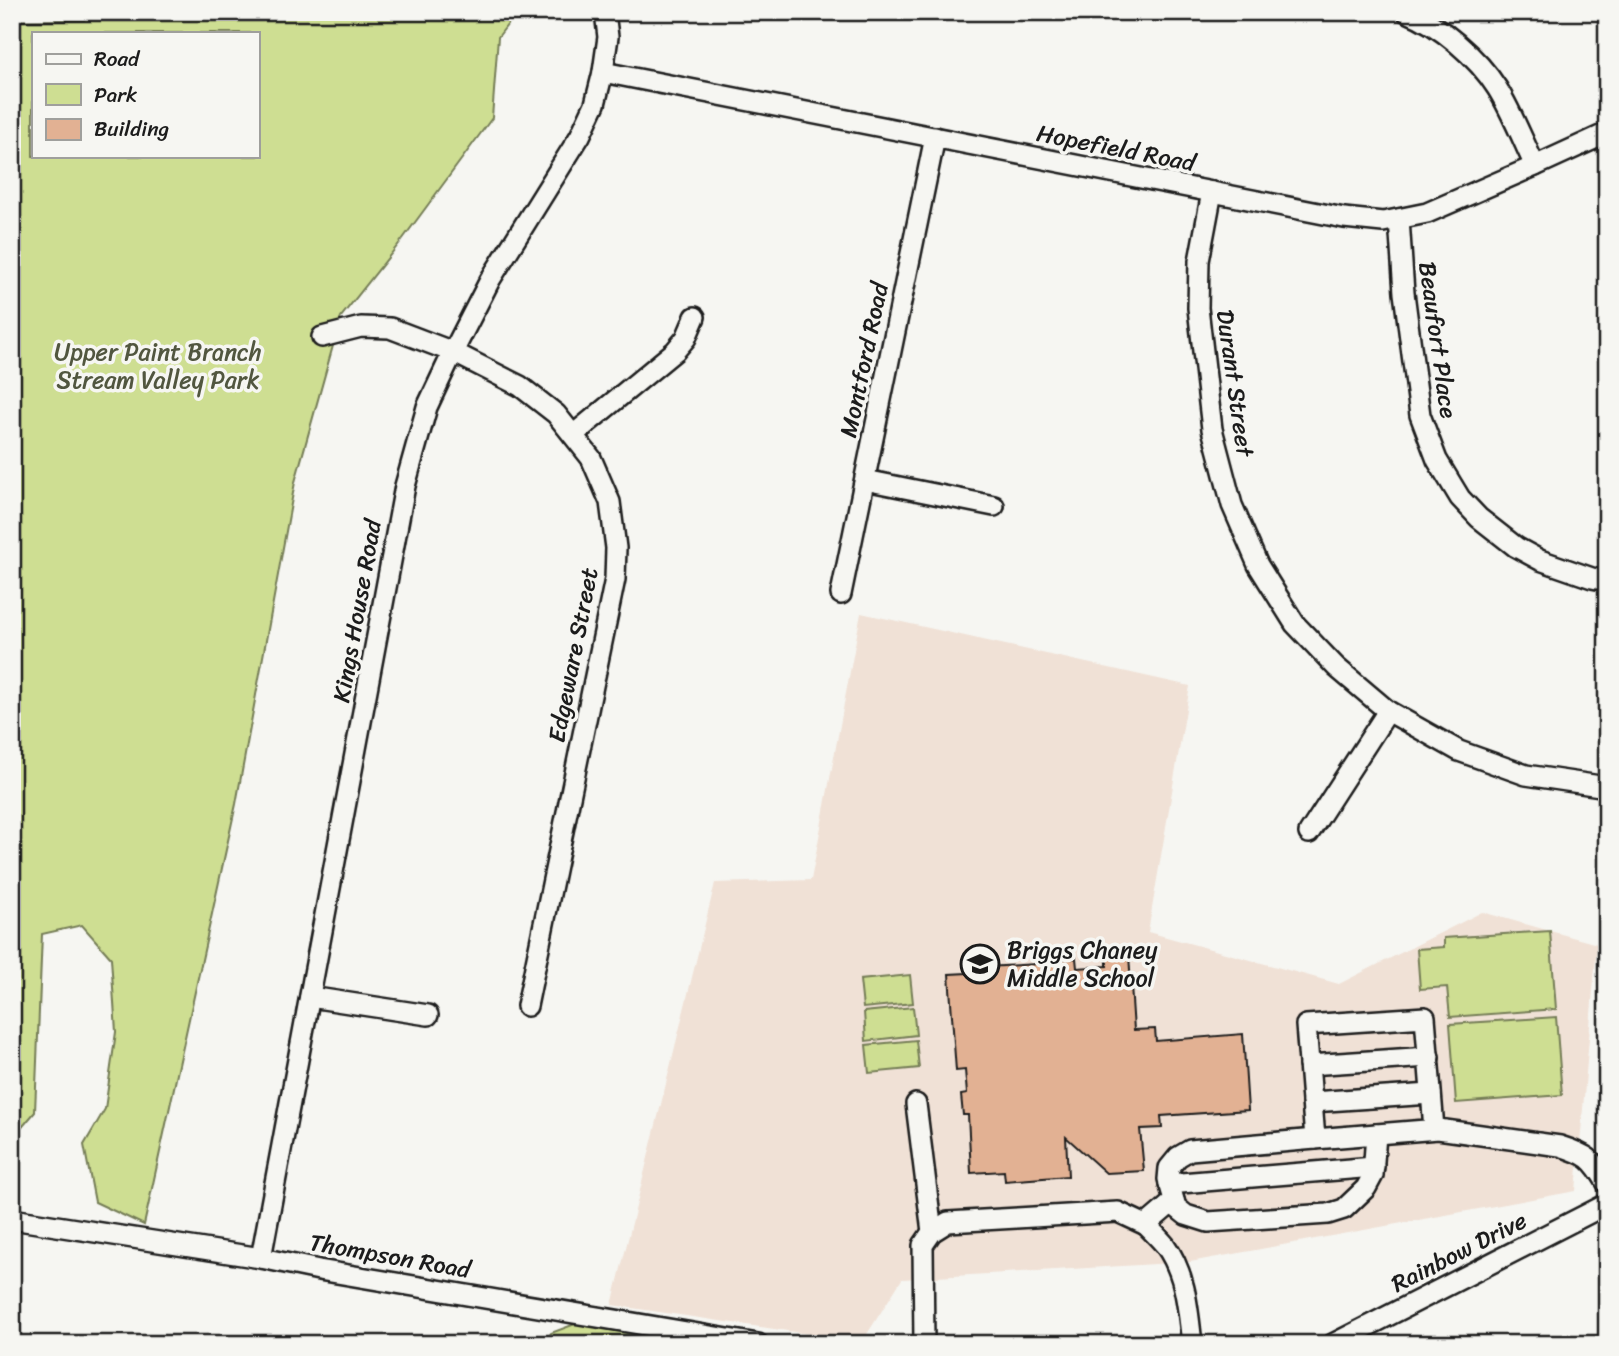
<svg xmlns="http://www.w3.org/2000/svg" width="1619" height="1356" font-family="Sriracha,sans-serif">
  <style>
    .built { fill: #f0e1d6 }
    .green { fill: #cede92; stroke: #757d57; stroke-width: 2; fill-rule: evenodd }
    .building { fill: #e2b193; stroke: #1c1c1c; stroke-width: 2 }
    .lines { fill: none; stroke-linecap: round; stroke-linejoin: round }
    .minor-casing { stroke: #1c1c1c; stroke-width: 24 }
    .minor { stroke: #f6f6f2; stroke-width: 19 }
    .labels { text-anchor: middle; stroke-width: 7; stroke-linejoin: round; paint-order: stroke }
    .street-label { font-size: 24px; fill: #1c1c1c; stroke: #f6f6f2 }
    .park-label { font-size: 24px; fill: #51563f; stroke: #f6f6f2 }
    .poi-label { font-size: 24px; fill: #1c1c1c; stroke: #f6f6f2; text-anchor: start }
  </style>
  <rect width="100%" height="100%" fill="#f6f6f2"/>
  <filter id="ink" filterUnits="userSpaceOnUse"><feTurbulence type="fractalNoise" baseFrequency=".0143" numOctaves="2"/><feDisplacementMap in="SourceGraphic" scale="14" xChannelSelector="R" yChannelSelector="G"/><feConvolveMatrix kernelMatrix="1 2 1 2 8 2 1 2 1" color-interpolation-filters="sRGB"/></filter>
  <g filter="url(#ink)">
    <polygon class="built" points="861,613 1190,686 1148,932 1339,984 1482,912 1597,944 1576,1191 1190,1262 902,1279 862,1342 612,1305 715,883 811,880"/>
    <g class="green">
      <path d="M86,12H517L498,37L492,118L402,240L341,317L295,482L236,804L144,1225L95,1202L84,1145L105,1109L116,1032L111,958L82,925L42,934L35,1112L12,1139V21L84,20ZM33,33H257V156H33Z"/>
      <polygon points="1550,931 1556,1009 1450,1017 1447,987 1420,989 1417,949 1444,947 1444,938"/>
      <polygon points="910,975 913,1003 863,1008 860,980"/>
      <polygon points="913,1007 916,1035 866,1041 864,1012"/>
      <polygon points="1556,1017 1562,1095 1456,1103 1450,1024"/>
      <polygon points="916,1040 919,1068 869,1073 866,1045"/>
      <polygon points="583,1321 656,1340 657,1344 545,1344 551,1333"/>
    </g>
    <polygon class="building" points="1129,955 1134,1030 1155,1029 1156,1041 1243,1034 1248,1110 1161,1116 1162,1128 1140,1129 1144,1171 1106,1173 1066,1137 1068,1176 1005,1181 1004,1171 971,1173 968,1115 963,1115 961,1095 967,1094 965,1070 956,1071 949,974 987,972 986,967 1054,963 1054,960 1076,958 1077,968 1107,966 1107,957"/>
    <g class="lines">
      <defs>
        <g id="minor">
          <path d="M1407,12C1440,25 1478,58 1497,88C1512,112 1523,141 1535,166"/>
          <polyline points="603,72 1344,218 1383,222 1427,213 1535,166 1607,133"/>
          <polyline points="1212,192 1199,261 1198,308 1212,429 1232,505 1258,565 1295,624 1336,667 1388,711 1459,751 1526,775 1607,787"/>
          <polyline points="1399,219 1404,293 1420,415 1437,460 1460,498 1479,518 1516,547 1540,560 1592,578 1607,581"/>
          <polyline points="322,337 361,327 390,328 453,352 520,386 556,414 591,458 610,502 616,548 615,579 527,1006"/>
          <polyline points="573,435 675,351 686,338 695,317"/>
          <polyline points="865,480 994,506"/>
          <polyline points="841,594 935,137"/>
          <polyline points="1309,833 1388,711"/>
          <polyline points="310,997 428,1015"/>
          <polyline points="1309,1065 1429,1057"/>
          <polyline points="1312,1102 1431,1094"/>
          <polyline points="916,1104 932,1232"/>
          <path d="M1434,1129L1425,1017L1306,1025L1315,1139L1438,1129L1560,1146C1588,1155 1592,1158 1607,1183"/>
          <polyline points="1315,1139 1190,1150 1178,1157 1169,1168 1168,1179 1176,1207 1186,1215 1208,1222 1328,1214 1344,1209 1366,1188 1373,1175 1376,1134"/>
          <polyline points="1169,1184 1374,1167"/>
          <polyline points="12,1219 261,1258 319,1270 758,1344"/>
          <path d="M1146,1225C1152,1231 1159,1238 1165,1245C1186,1274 1188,1309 1192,1344"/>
          <polyline points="261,1258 405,486 427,407 453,352 490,280 580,136 595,104 603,72 608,37 605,12"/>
          <polyline points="924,1344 923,1245 932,1232 948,1222 1118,1212 1146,1225 1174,1201"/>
          <polyline points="1333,1344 1607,1204"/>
        </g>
      </defs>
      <use href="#minor" class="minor-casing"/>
      <use href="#minor" class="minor"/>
    </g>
  </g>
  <defs>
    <symbol id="school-ring" viewBox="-11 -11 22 22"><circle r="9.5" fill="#f6f6f2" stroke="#1c1c1c" stroke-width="1.5"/><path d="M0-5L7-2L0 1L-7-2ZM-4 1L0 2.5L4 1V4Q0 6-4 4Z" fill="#1c1c1c"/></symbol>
  </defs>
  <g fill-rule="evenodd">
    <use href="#school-ring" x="958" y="942" width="44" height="44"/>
  </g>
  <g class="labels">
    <g class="street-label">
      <text transform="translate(1116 148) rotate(11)" y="8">Hopefield Road</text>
      <text transform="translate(1438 340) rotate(82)" y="8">Beaufort Place</text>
      <text transform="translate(864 360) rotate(-78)" y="8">Montford Road</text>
      <text transform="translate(1235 383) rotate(82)" y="8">Durant Street</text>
      <text transform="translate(357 611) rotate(-80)" y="8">Kings House Road</text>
      <text transform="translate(573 655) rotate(-79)" y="8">Edgeware Street</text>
      <text transform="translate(1459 1252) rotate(-27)" y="8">Rainbow Drive</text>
      <text transform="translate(390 1256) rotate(10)" y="8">Thompson Road</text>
    </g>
    <g class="park-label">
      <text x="158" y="360">Upper Paint Branch<tspan x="158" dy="28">Stream Valley Park</tspan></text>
    </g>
    <g class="poi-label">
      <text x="1007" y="958">Briggs Chaney<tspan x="1007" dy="28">Middle School</tspan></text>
    </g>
  </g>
  <rect width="1619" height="1356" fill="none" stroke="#f6f6f2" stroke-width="42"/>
  <rect x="21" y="21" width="1577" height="1314" fill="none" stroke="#1c1c1c" stroke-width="2.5" filter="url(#ink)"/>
  <rect x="32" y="32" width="228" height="126" fill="#f6f6f2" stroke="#9f9f9c" stroke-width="2"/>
  <rect x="46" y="54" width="35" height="10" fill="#f6f6f2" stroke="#9f9f9c" stroke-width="2"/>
  <text x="94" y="66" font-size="21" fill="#1c1c1c">Road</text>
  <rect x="46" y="84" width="35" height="21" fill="#cede92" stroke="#9f9f9c" stroke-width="2"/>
  <text x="94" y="102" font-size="21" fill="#1c1c1c">Park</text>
  <rect x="46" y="119" width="35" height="21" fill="#e2b193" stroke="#9f9f9c" stroke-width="2"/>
  <text x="94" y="136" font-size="21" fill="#1c1c1c">Building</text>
</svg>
